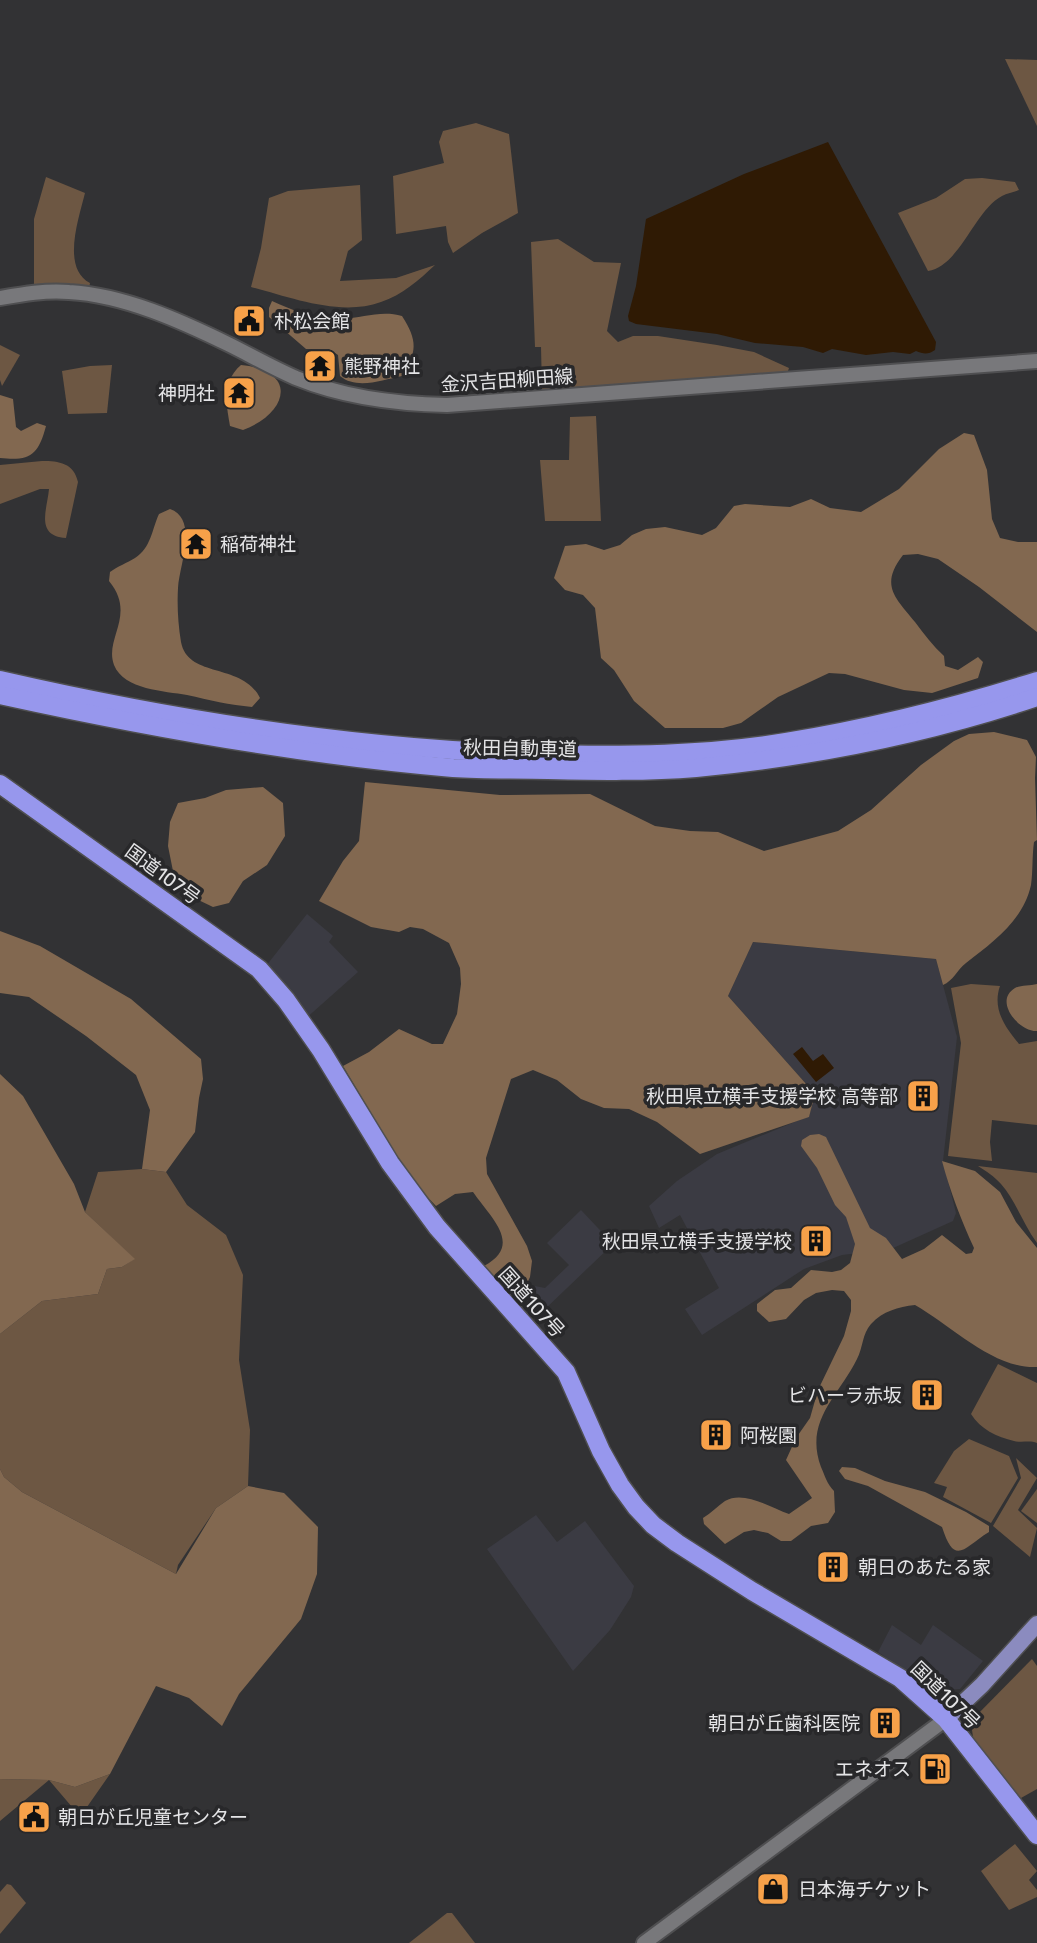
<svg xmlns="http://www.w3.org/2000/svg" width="1037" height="1943" font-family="Rubik,'Noto Sans JP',sans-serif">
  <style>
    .built { fill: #3b3b43 }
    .green { fill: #6d5743 }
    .forest { fill: #826850 }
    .water { fill: #2f1a04 }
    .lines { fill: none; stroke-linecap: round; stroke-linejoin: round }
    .secondary-casing { stroke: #4f4f51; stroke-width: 18 }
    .primary-casing { stroke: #4f4f51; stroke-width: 19 }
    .highway-casing { stroke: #4f4f51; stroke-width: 21 }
    .secondary { stroke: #78787b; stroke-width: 14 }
    .primary { stroke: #8b8bbf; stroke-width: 16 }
    .highway { stroke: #9797ed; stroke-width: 18 }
    .labels { text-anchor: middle; stroke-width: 7; stroke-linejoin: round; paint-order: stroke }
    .poi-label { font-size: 19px; fill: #e4e4e6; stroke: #28282a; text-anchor: start }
    .street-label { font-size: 19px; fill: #e4e4e6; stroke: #28282a }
  </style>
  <rect width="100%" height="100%" fill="#323234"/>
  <g class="built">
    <polygon points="307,914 333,936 329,942 358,972 304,1020 266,966"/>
    <polygon points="753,942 936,959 957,1037 943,1161 956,1213 953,1221 891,1249 842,1255 804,1269 702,1335 685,1309 719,1288 680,1215 659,1228 649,1206 677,1181 717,1154 809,1116 815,1094 728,996"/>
    <polygon points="581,1210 613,1244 543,1311 520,1303 509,1288 514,1282 545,1288 569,1265 547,1243"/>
    <polygon points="536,1515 557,1542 585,1521 634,1586 631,1597 610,1630 573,1671 487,1549"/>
    <polygon points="892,1625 921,1645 933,1625 983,1661 960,1689 933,1691 878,1652"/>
  </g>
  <g class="green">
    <polygon points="1005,59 1037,60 1037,126"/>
    <polygon points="476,123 509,134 518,213 482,233 453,253 448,242 446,226 396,234 393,176 444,163 439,142 443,131"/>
    <path d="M46,177L85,193C79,218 61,268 90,283L89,288L49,284L34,286V219Z"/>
    <path d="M982,178L1015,182L1019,190C1014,192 1007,193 1002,196C974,211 960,266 928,271L898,213L936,198L965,179Z"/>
    <path d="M360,185L362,240L348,251L340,281L396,278L435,265C419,280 402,295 381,302C340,317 290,297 251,287L261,248L269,198L288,191Z"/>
    <polygon points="558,239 594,262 621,263 607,331 618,342 633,336 658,336 717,345 754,352 789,368 787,374 542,389 541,347 535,347 531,242"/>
    <polygon points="0,345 20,355 2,386 0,380"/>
    <polygon points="112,365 107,413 68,414 62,371 90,366"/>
    <polygon points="596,416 601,521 545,521 540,460 569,460 570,417"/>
    <path d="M42,461C59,461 74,463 78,482L66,538C35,536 47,510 49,489H40L0,504V465Z"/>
    <path d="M971,984L1000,986C992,1009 1005,1027 1019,1044L1037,1041V1125L992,1120L990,1142L992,1161L948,1156L961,1043L951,988Z"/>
    <path d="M978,1166L1037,1173V1243C1023,1224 1016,1201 1001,1184C995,1177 986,1171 978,1166Z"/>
    <polygon points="142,1169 166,1172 187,1205 226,1235 243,1275 239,1360 250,1430 248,1486 216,1508 178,1565 176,1574 22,1492 4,1477 0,1469 0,1334 42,1301 98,1294 107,1269 122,1267 134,1259 85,1212 98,1172"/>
    <path d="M998,1364L1037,1383V1443C1030,1440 1022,1443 1014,1441C997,1437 980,1429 971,1414Z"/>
    <polygon points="969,1439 1009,1456 1018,1478 991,1523 943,1497 947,1487 934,1483 954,1451"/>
    <polygon points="1016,1458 1037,1478 1018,1510 1037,1528 1030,1557 993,1526 1021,1478"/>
    <polygon points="1037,1489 1037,1523 1021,1511"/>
    <polygon points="1032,1659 1037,1666 1037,1789 1021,1798 974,1743 972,1730 974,1718"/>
    <polygon points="110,1774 87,1807 78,1814 49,1780 0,1821 0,1779 49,1780 75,1787"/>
    <polygon points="1015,1844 1037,1871 1029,1880 1037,1890 1037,1897 1009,1910 981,1871"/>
    <polygon points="7,1884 11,1885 26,1903 0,1934 0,1892"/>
    <polygon points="447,1913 452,1913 475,1943 409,1943"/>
  </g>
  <g class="forest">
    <path d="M272,301C294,311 317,320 342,319C363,318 381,310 402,316C418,341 417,352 402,376C382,380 357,390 340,376L338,355L329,349H306L269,317V308Z"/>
    <path d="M241,365C299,371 288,413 243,430L230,426C226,404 222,381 241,365Z"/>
    <path d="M0,395L13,399L16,427L21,431L37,423L46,426C38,456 30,461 0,458Z"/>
    <path d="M964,433L974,435L987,470L992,519L1000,538L1018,542H1037V632L979,587L938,559L918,554L903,555C879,586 896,598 915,622C924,634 933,646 944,656L945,666L958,670L978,657L983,662L978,678L932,693L904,690L845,674L829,673L778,697L741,723L723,728H665L634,701L614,670L601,658L595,608L583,595L565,590L554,578L565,546L586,544L604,550L620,545L632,535L646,529L665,527L702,535L716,528L734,506L745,504L790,507L811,499L830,508L861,512L899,489L939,449Z"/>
    <path d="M170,509C199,519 179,566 178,588C177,605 178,624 181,642C188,679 242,662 260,698L252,707C230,705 209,700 187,695C165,691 124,690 114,665C104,638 137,615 109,581L110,572C118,566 127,563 135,558C151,548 152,529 159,514Z"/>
    <path d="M994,732L1027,740L1036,757L1035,778L1037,840L1034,842C1032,856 1033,872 1031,885C1023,921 993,942 966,963C957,970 953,981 943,985L936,959L753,942L728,996L815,1094L809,1117L700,1154L657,1122L629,1109L604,1108L581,1099L557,1080L533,1070L511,1079L486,1158L487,1174L527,1246L532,1261L530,1277L524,1290L511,1294L503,1282L491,1277L484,1266C524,1245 490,1217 473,1192L455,1194L436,1206L411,1180L343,1066L369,1052L399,1029L432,1044H443L457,1014L461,984L460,968L449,943L423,929L410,927L399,932L371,927L319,901L343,861L359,841L365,782L500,795L590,794L655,826L690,831L718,832L764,851L838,831L871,810L921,765L954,741L969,734Z"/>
    <polygon points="263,787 283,803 285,836 267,865 243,881 229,903 213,907 188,895 173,871 168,846 170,822 178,803 205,798 226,790"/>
    <polygon points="0,931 40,946 131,999 201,1059 203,1079 199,1098 195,1132 166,1172 142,1169 150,1110 136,1075 86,1036 29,997 0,993"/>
    <path d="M1037,984V1031C1019,1032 993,1001 1015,988C1021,985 1030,986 1037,984Z"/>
    <polygon points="0,1074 23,1096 74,1184 85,1212 135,1259 122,1267 107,1269 98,1294 42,1301 0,1334"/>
    <path d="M819,1134L826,1137L870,1228L886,1238L902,1259L924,1249L942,1235L966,1254L972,1253L974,1248C961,1220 950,1191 942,1161L975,1171L1000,1192L1016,1222L1037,1248V1367C993,1369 952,1326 915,1305C898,1307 883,1311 871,1324C862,1334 863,1348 857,1359C838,1397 804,1421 821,1467C825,1476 827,1484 834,1491L835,1512L828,1523L811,1526L791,1541H781L768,1533L754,1530L744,1532L725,1544L704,1524L703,1518C711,1513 718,1506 725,1501C744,1490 771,1508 789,1514L812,1498L786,1460L796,1438L810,1418L818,1390L844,1336L851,1311V1300L844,1291L832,1290L816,1293L804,1300L786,1319L769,1322L757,1311V1304L775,1290L791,1288L811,1270L832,1272L841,1270L850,1263L855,1244L846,1217L835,1205L817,1168L801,1146L802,1140L810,1135Z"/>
    <path d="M842,1467L855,1468L885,1481L925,1492L966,1512L989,1526V1532C963,1548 955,1567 942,1527L868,1486L845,1479L839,1471Z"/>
    <polygon points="0,1469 4,1477 22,1492 176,1574 216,1508 248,1486 284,1493 318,1527 317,1574 301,1619 239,1694 222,1726 189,1698 156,1686 110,1774 75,1787 49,1780 0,1779"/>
  </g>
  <g class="water">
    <path d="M828,142L936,342L935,350C928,355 923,354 916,351L910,354L893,352L866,355L832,349L823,353L803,347L755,343L717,334L636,324L629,321L628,316L636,286L646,219L744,174Z"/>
    <polygon points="802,1047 813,1061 823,1054 834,1068 816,1082 793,1054"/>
  </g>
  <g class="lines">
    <defs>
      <g id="secondary">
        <path d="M0,298C23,294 46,290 69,292C124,295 181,321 230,345C252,356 273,368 296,378C345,398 396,404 447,405L1037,361"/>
        <polyline points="644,1943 946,1719"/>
      </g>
      <polyline id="primary" points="946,1719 982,1685 1037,1624"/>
      <g id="highway">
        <path d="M0,680C179,721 360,750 543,754C624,756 706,755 786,742C871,728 955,707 1037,681"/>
        <path d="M0,695C150,728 300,755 453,768C485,770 517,769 548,770C597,771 647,772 696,768C811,757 927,734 1037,697"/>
        <polyline points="0,784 259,969 286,1000 321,1050 390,1163 437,1227 566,1372 601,1451 620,1485 636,1507 653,1525 677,1543 752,1591 900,1678 946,1719 1037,1835"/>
      </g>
    </defs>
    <use href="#secondary" class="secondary-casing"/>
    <use href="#primary" class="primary-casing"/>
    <use href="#highway" class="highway-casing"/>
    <use href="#secondary" class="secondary"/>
    <use href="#primary" class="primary"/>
    <use href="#highway" class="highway"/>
  </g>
  <defs>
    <symbol id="civic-square" viewBox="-11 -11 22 22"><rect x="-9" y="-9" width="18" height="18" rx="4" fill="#f7a149" stroke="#28282a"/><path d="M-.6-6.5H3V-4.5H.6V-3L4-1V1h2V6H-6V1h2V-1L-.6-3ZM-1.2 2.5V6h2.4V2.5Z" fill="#111"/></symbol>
    <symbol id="temple-square" viewBox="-11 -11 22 22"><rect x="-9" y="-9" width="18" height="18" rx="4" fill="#f7a149" stroke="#28282a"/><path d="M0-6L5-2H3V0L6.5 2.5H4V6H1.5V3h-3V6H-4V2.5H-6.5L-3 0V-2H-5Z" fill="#111"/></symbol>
    <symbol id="building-square" viewBox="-11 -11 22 22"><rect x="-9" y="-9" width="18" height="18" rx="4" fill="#f7a149" stroke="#28282a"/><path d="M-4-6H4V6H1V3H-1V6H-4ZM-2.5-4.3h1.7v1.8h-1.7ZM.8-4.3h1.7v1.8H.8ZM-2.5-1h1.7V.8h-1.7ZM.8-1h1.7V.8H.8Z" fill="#111"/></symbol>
    <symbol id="fuel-square" viewBox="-11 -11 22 22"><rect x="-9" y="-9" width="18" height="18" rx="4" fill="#f7a149" stroke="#28282a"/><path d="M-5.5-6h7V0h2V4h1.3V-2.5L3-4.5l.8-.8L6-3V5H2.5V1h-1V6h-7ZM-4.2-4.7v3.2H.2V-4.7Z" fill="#111"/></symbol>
    <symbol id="shop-square" viewBox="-11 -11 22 22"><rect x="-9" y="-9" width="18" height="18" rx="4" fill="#f7a149" stroke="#28282a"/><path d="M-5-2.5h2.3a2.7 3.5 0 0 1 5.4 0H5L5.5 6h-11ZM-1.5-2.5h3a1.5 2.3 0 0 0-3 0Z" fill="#111"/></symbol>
  </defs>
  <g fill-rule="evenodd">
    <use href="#civic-square" x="230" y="302" width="38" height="38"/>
    <use href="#temple-square" x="301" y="347" width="38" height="38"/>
    <use href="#temple-square" x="220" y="374" width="38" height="38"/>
    <use href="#temple-square" x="177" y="525" width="38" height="38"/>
    <use href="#building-square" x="904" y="1077" width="38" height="38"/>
    <use href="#building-square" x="797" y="1222" width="38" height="38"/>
    <use href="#building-square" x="908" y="1376" width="38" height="38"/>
    <use href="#building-square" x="697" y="1416" width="38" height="38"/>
    <use href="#building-square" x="814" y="1548" width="38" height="38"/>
    <use href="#building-square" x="866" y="1704" width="38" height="38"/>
    <use href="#fuel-square" x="916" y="1750" width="38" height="38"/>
    <use href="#civic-square" x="15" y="1798" width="38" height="38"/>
    <use href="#shop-square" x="754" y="1870" width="38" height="38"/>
  </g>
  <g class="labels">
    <g class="poi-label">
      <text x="274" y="328">朴松会館</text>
      <text x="344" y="373">熊野神社</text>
      <text x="215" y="400" text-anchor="end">神明社</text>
      <text x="220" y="551">稲荷神社</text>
      <text x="898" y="1103" text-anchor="end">秋田県立横手支援学校 高等部</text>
      <text x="792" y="1248" text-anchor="end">秋田県立横手支援学校</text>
      <text x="902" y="1402" text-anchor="end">ビハーラ赤坂</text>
      <text x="740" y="1442">阿桜園</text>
      <text x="858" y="1574">朝日のあたる家</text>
      <text x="860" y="1730" text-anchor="end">朝日が丘歯科医院</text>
      <text x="911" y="1776" text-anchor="end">エネオス</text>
      <text x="58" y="1824">朝日が丘児童センター</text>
      <text x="798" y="1896">日本海チケット</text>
    </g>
    <g class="street-label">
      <text transform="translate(507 380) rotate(-4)" y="7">金沢吉田柳田線</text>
      <text transform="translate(520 748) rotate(1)" y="7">秋田自動車道</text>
      <text transform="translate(163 874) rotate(36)" y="7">国道107号</text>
      <text transform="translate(532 1302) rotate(48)" y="7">国道107号</text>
      <text transform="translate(946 1695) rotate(44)" y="7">国道107号</text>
    </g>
  </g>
</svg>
